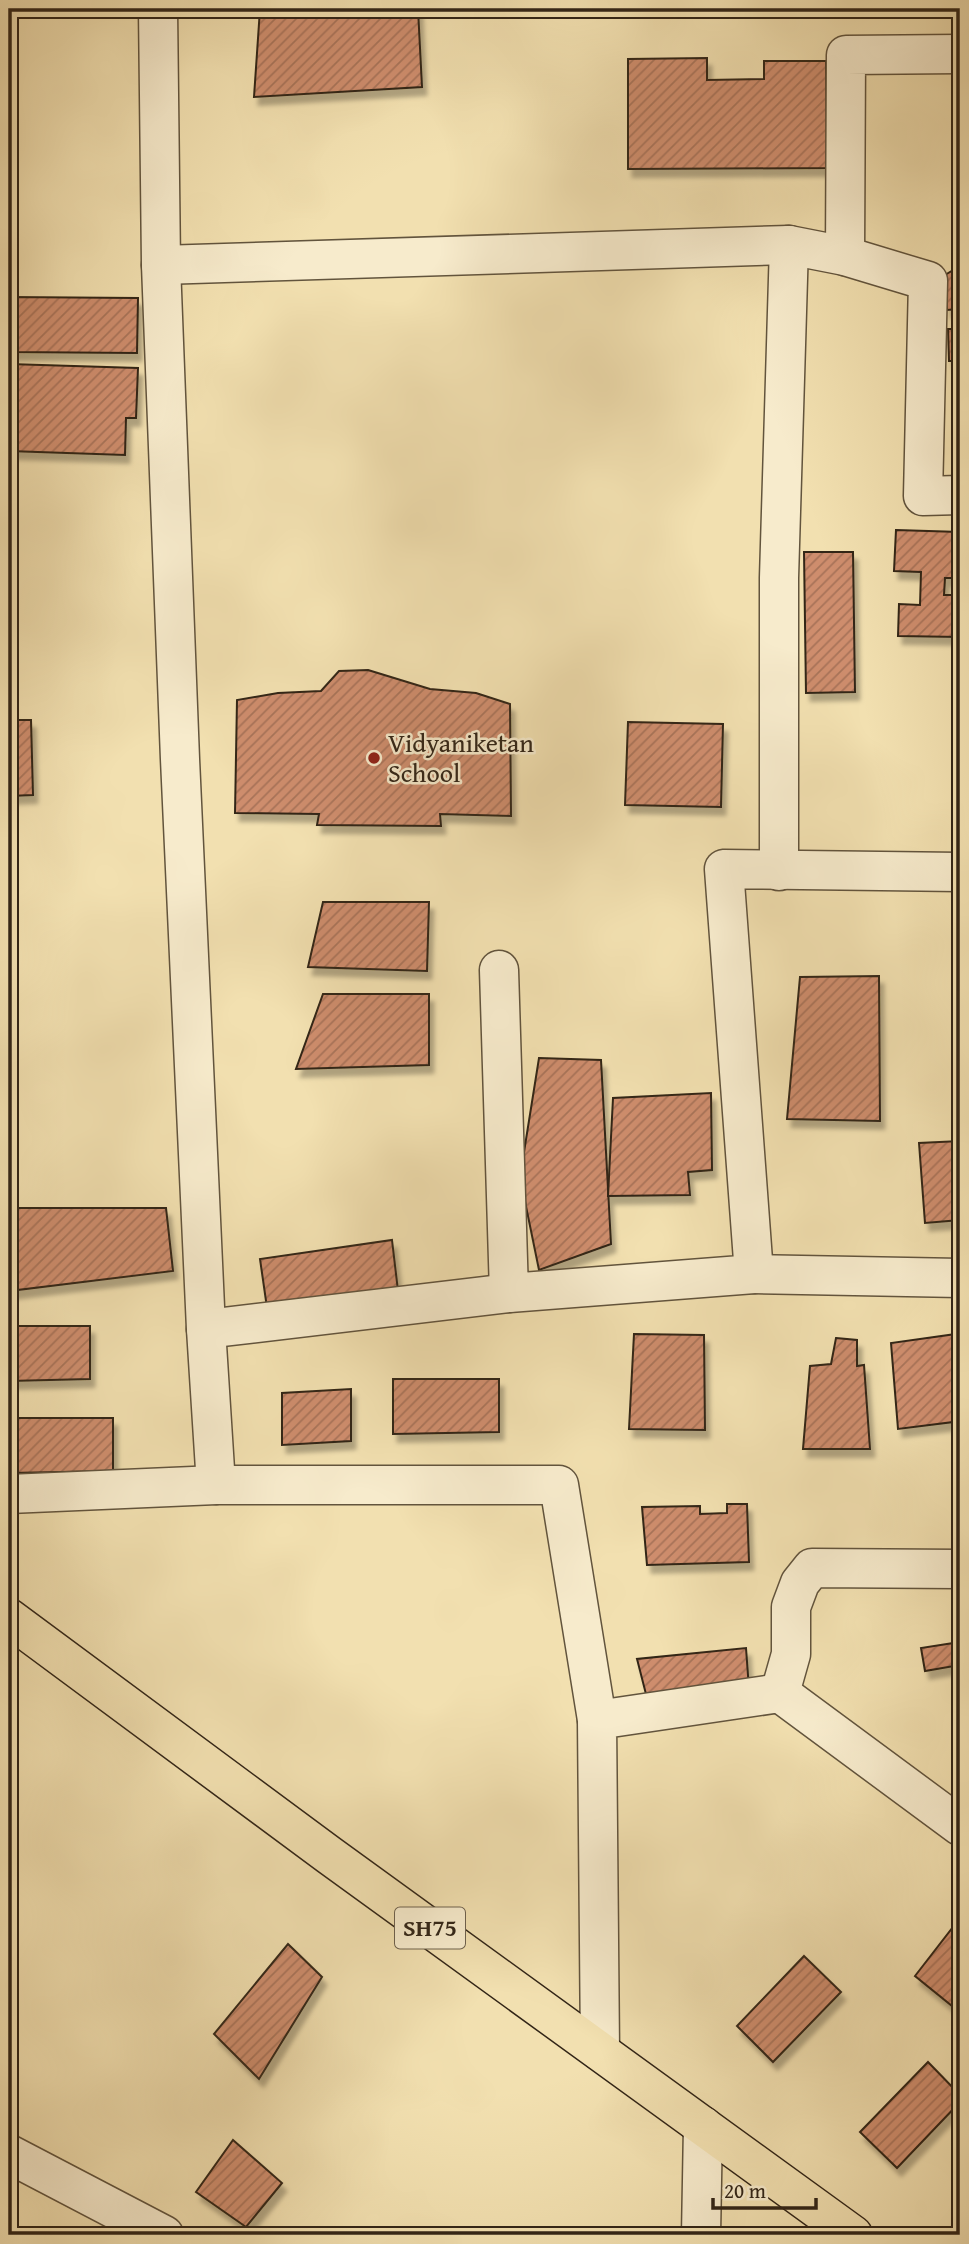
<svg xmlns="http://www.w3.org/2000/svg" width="969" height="2244" font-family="'Gentium Book Plus',serif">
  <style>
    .building { fill: url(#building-hatch); stroke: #322517; stroke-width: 2; filter: url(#shadow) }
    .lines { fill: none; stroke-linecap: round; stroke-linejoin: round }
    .minor-casing { stroke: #62543d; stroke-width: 41 }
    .major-casing { stroke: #322517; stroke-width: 41 }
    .minor { stroke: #f7ebcc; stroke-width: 38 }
    .major { stroke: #f2e0b0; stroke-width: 38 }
    .poi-dot { fill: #8f2418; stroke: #f7ebcc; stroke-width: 2.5 }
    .labels { text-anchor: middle; stroke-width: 5; stroke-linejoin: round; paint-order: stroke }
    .shield { fill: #f7ebcc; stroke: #6d604d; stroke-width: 2 }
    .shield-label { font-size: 24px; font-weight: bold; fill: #322517 }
    .poi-label { font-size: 26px; fill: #322517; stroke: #f7ebcc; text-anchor: start }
  </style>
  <defs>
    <pattern id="building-hatch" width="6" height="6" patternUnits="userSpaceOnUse" patternTransform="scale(1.75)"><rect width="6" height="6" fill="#ce8d6d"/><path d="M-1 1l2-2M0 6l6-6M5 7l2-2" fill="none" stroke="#a87359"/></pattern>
    <filter id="shadow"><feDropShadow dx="4.5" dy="8" stdDeviation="2" flood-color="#0004"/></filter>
  </defs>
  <rect width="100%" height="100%" fill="#f2e0b0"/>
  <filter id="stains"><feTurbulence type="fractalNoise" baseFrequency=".00286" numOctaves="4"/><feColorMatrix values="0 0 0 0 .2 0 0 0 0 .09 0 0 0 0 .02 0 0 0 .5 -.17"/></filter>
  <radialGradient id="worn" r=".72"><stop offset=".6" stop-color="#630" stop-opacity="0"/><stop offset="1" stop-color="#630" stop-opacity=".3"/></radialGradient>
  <g class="building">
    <polygon points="260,9 418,9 422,87 254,97"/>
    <polygon points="707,58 707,80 764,79 764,61 826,61 827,168 628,169 628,59"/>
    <polygon points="960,266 960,309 947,310 945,275"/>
    <polygon points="9,297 138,298 137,353 9,352"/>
    <polygon points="948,329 960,329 960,361 949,361"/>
    <polygon points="9,364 138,368 136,418 126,418 125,455 9,451"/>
    <polygon points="953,383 960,383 960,419 954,409"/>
    <polygon points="896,530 960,532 960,578 945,578 944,595 960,595 960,637 898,636 899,604 920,605 921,572 894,571"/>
    <polygon points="804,552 853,552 855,692 806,693"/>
    <polygon points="368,670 430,689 476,693 510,704 511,816 440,814 441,826 317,825 319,814 235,813 237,700 278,693 321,691 339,671"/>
    <polygon points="9,720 31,720 33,795 9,796"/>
    <polygon points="628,722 723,724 721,807 625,805"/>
    <polygon points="323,902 429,902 427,971 308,967"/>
    <polygon points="879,976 880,1121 787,1119 800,977"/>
    <polygon points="323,994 429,994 429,1065 296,1069"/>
    <polygon points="539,1058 601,1060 611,1244 539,1270 520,1177"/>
    <polygon points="711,1093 712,1170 688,1172 690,1195 608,1196 613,1098"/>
    <polygon points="960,1141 960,1220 925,1223 919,1143"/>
    <polygon points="9,1208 166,1208 173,1271 9,1291"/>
    <polygon points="392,1240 398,1291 267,1308 260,1259"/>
    <polygon points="9,1326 90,1326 90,1379 9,1381"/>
    <polygon points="634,1334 704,1335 705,1430 629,1429"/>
    <polygon points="956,1334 953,1422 898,1429 891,1343"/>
    <polygon points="836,1338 857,1340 857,1366 864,1365 870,1449 803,1449 810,1366 831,1364"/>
    <polygon points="393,1379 499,1379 499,1432 393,1434"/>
    <polygon points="351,1389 351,1441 282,1445 282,1393"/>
    <polygon points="9,1418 113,1418 113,1471 9,1473"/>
    <polygon points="727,1504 747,1504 749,1562 647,1565 642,1507 700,1506 700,1514 727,1513"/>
    <polygon points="960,1642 960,1665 925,1671 921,1648"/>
    <polygon points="746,1648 749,1689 648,1702 637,1659"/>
    <polygon points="960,1918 960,2006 957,2010 915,1976"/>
    <polygon points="288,1944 322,1977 259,2079 214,2034"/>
    <polygon points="804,1956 841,1992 773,2062 737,2026"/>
    <polygon points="928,2062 960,2095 960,2102 897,2168 860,2132"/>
    <polygon points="233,2140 282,2183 246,2227 196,2192"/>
  </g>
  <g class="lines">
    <defs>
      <g id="minor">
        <polyline points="158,9 161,265 180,759 206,1329 216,1485 559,1485 597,1720"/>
        <polyline points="845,256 846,55 960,54"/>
        <polyline points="161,265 789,245 845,256 928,281 923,496 960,495"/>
        <polyline points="779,871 779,578 789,245"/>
        <polyline points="499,970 509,1293 754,1274 724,869 960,872"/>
        <polyline points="754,1274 960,1278"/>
        <polyline points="206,1329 509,1293"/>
        <polyline points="9,1494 216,1485"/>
        <polyline points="780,1693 791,1654 791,1607 800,1583 812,1568 960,1569"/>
        <polyline points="600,2051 597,1720 780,1693 960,1826"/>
        <polyline points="9,2154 164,2235"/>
        <polyline points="701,2235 703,2126"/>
      </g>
      <polyline id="major" points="9,1618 329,1855 853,2235"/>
    </defs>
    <use href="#minor" class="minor-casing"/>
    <use href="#major" class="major-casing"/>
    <use href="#minor" class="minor"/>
    <use href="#major" class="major"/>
  </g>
  <circle class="poi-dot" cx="374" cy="758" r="7"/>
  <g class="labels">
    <rect class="shield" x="395" y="1907.5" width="70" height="41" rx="5"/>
    <g class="shield-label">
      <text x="430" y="1936">SH75</text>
    </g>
    <g class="poi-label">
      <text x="388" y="752">Vidyaniketan<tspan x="388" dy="30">School</tspan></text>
    </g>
  </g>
  <rect width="969" height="2244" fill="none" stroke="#f2e0b0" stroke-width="35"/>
  <rect x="10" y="10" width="948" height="2223" fill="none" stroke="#322517" stroke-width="3.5"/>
  <rect x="18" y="18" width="934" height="2209" fill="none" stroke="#322517" stroke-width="2"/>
  <path d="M713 2198v10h103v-10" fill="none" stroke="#322517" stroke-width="3.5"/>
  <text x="724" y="2198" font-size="21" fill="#322517" stroke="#f7ebcc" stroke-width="5" paint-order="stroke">20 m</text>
  <rect width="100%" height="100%" filter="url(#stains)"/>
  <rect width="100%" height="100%" fill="url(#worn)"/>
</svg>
